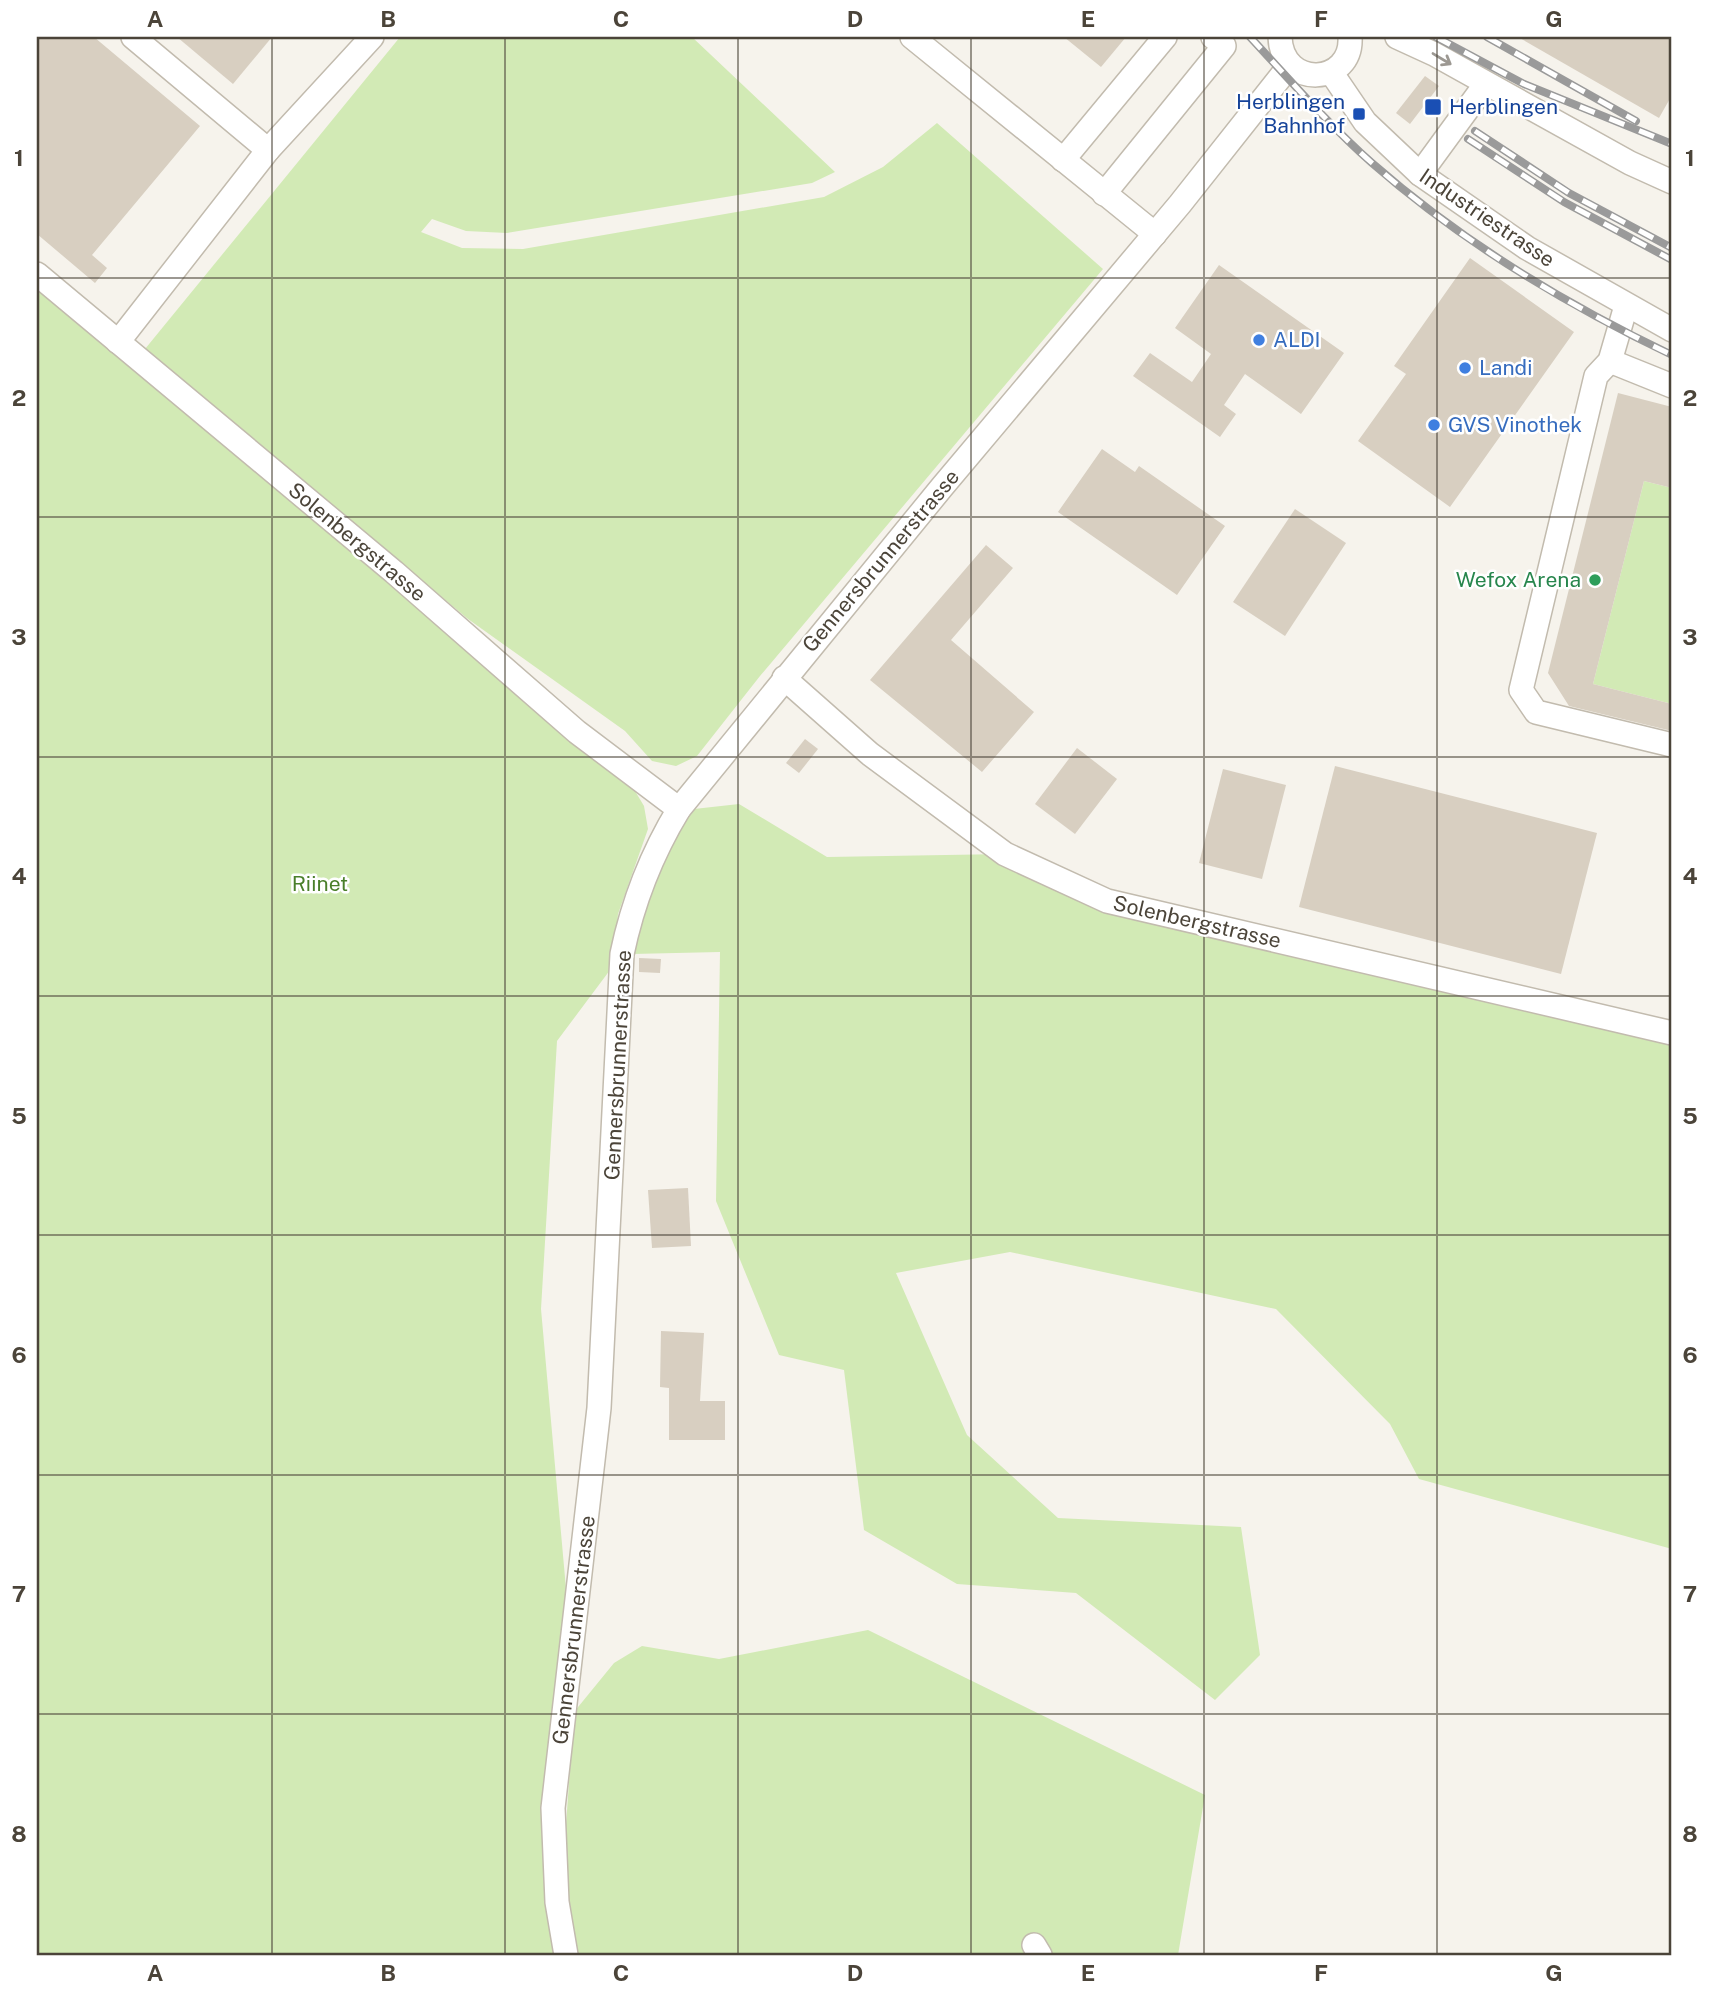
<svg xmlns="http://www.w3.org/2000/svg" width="1709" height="1992" font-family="'Public Sans',sans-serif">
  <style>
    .green { fill: #d2eab5 }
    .building { fill: #d8cfc1 }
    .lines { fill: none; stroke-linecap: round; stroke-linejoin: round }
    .minor-casing { stroke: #c2bbae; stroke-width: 26 }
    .minor { stroke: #fff; stroke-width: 23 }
    .rail-casing { stroke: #9a9a9a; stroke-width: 8 }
    .rail { stroke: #fff; stroke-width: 5; stroke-dasharray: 16; stroke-linecap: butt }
    .oneway { stroke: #9c9892 }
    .grid { fill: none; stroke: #4b4439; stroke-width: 2; stroke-opacity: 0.55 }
    .transit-dot { fill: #1a4fb4; stroke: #fff; stroke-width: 2.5 }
    .shop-dot { fill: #3f7fe0; stroke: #fff; stroke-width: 2.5 }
    .leisure-dot { fill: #2e9e5b; stroke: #fff; stroke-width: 2.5 }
    .labels { text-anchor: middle; stroke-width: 5; stroke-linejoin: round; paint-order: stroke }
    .transit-label { font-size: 21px; fill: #164399; stroke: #fff; text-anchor: end }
    .street-label { font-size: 21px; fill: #4b4439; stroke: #fff }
    .shop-label { font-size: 21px; fill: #366cbe; stroke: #fff; text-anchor: start }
    .leisure-label { font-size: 21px; fill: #27864d; stroke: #fff; text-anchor: end }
    .park-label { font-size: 21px; fill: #4a7f2a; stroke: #fff }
    .neatline { fill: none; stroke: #4b4439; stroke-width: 2.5 }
    .grid-label { font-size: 23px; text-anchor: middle; font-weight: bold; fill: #4b4439 }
  </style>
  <rect width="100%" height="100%" fill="#f6f3ec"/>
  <g class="green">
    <polygon points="400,37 692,37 835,172 812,183 507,233 466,231 432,219 421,232 462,248 523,249 824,197 883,167 937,123 1103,269 760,676 697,756 676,766 652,761 625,731 468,619 145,349"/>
    <polygon points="37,274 632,786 644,806 648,829 618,914 613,966 557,1041 541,1309 568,1611 558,1955 37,1955"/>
    <polygon points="1644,481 1672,488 1672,704 1593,684"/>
    <path d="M739,804L827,857L1005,854L1107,901L1672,1033V1549L1419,1479L1390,1424L1276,1309L1010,1252L896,1273L967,1435L1058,1518L1241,1527L1260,1655L1215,1700L1076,1593L957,1584L864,1530L844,1370L779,1355L716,1201L720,952L632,954C643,902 663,853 694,809Z"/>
    <polygon points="868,1630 1205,1795 1178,1955 577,1955 568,1896 565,1839 574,1712 614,1663 642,1646 719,1659"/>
  </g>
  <g class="building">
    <polygon points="37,37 94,37 200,126 92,255 107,268 95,283 37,234"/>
    <polygon points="177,37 272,37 233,84"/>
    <polygon points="1064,37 1126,37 1101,67"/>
    <polygon points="1518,37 1672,37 1672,95 1659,118"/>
    <polygon points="1425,76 1439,86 1410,124 1396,113"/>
    <polygon points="1470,258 1574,332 1450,507 1358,441 1406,374 1394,366"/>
    <polygon points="1219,265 1344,353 1301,414 1245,374 1224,405 1236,414 1220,437 1133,376 1150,353 1192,382 1211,354 1175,328"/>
    <polygon points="1618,393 1672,407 1672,488 1644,481 1593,684 1672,704 1672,731 1569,706 1548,673"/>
    <polygon points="1102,449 1135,472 1139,466 1225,526 1177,595 1058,512"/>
    <polygon points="1295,509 1346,543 1285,636 1233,602"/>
    <polygon points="986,545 1013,568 951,640 1034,712 982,772 870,680"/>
    <polygon points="805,739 818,749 799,773 786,763"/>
    <polygon points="1077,748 1117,779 1075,834 1035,804"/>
    <polygon points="1335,766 1597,833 1561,974 1299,907"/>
    <polygon points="1223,769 1286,785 1262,879 1199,863"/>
    <polygon points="639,958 661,959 660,973 639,972"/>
    <polygon points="688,1188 691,1246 652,1248 648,1190"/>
    <polygon points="661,1331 704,1333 700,1401 725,1401 725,1440 669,1440 669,1388 660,1387"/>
  </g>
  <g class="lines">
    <defs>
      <g id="minor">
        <polyline points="133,37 268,150"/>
        <polyline points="912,37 1155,234"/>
        <path d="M1280,37C1282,90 1353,85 1350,37"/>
        <polyline points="1397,37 1434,54 1630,163 1672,182"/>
        <polyline points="1331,72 1365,122 1420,174 1527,248 1672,330"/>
        <polyline points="1063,160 1165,37"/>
        <polyline points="1420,174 1485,85"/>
        <polyline points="1104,194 1224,46 1213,37"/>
        <polyline points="37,274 394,572 577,732 679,809"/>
        <polyline points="1626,306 1610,361 1596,376 1521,690 1536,712 1672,745"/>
        <polyline points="118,342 268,150 372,37"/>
        <polyline points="1610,361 1672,386"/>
        <polyline points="784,678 870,754 1005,854 1107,901 1672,1033"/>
        <polyline points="1034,1945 1040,1955"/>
        <path d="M566,1955L557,1902L553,1808L599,1408L622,954C633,901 651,855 679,809L942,487L1180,204L1290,65"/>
      </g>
    </defs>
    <use href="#minor" class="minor-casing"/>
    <use href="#minor" class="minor"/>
    <defs>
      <g id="rail">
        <path d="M1250,37C1290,80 1328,124 1372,163C1462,242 1565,304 1672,355"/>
        <polyline points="1436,37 1524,84 1672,144"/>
        <polyline points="1487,37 1636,121"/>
        <polyline points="1475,131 1569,193 1672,248"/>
        <polyline points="1468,139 1564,202 1672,260"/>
      </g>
    </defs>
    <use href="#rail" class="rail-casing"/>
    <use href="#rail" class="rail"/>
  </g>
  <defs><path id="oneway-shaft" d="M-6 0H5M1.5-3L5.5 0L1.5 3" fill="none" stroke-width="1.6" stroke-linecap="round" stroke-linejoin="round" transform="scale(1.75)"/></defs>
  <use class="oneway" href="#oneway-shaft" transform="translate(1442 59) rotate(31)"/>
  <path class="grid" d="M272,37V1955M505,37V1955M738,37V1955M971,37V1955M1204,37V1955M1437,37V1955M37,278H1672M37,517H1672M37,757H1672M37,996H1672M37,1235H1672M37,1475H1672M37,1714H1672"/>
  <g class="transit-dot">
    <rect x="1424" y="98" width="18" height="18" rx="3.5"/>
    <rect x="1352" y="107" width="14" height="14" rx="3.5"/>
  </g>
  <g class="shop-dot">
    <circle cx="1259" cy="340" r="7"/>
    <circle cx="1465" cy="368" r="7"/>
    <circle cx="1434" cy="425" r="7"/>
  </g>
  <circle class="leisure-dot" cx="1595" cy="580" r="7"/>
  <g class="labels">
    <g class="transit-label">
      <text x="1345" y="109">Herblingen<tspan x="1345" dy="24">Bahnhof</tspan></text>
      <text x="1449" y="114" text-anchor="start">Herblingen</text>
    </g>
    <g class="street-label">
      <text transform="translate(1487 218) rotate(34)" y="7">Industriestrasse</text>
      <text transform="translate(357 542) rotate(40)" y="7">Solenbergstrasse</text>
      <text transform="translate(881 561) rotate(-50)" y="7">Gennersbrunnerstrasse</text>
      <text transform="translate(1197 922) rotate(13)" y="7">Solenbergstrasse</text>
      <text transform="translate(618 1065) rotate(-87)" y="7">Gennersbrunnerstrasse</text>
      <text transform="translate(574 1630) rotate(-83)" y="7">Gennersbrunnerstrasse</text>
    </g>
    <g class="shop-label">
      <text x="1273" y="347">ALDI</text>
      <text x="1479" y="375">Landi</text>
      <text x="1448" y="432">GVS Vinothek</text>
    </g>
    <g class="leisure-label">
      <text x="1581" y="587">Wefox Arena</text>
    </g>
    <g class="park-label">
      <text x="320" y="891">Riinet</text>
    </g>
  </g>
  <rect width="1709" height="1992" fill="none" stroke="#ffffff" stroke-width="77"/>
  <rect x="38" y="38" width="1632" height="1916" class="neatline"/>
  <g class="grid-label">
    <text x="155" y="27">A</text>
    <text x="388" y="27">B</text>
    <text x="621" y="27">C</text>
    <text x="855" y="27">D</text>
    <text x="1088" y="27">E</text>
    <text x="1321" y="27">F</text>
    <text x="1554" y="27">G</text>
    <text x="19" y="166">1</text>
    <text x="1690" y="166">1</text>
    <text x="19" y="406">2</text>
    <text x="1690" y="406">2</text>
    <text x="19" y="645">3</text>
    <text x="1690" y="645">3</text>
    <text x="19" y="884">4</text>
    <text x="1690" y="884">4</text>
    <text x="19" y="1124">5</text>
    <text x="1690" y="1124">5</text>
    <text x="19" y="1363">6</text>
    <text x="1690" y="1363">6</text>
    <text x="19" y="1602">7</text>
    <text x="1690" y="1602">7</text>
    <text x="19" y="1842">8</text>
    <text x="1690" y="1842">8</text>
    <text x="155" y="1981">A</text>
    <text x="388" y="1981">B</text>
    <text x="621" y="1981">C</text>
    <text x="855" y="1981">D</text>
    <text x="1088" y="1981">E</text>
    <text x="1321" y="1981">F</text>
    <text x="1554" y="1981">G</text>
  </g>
</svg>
